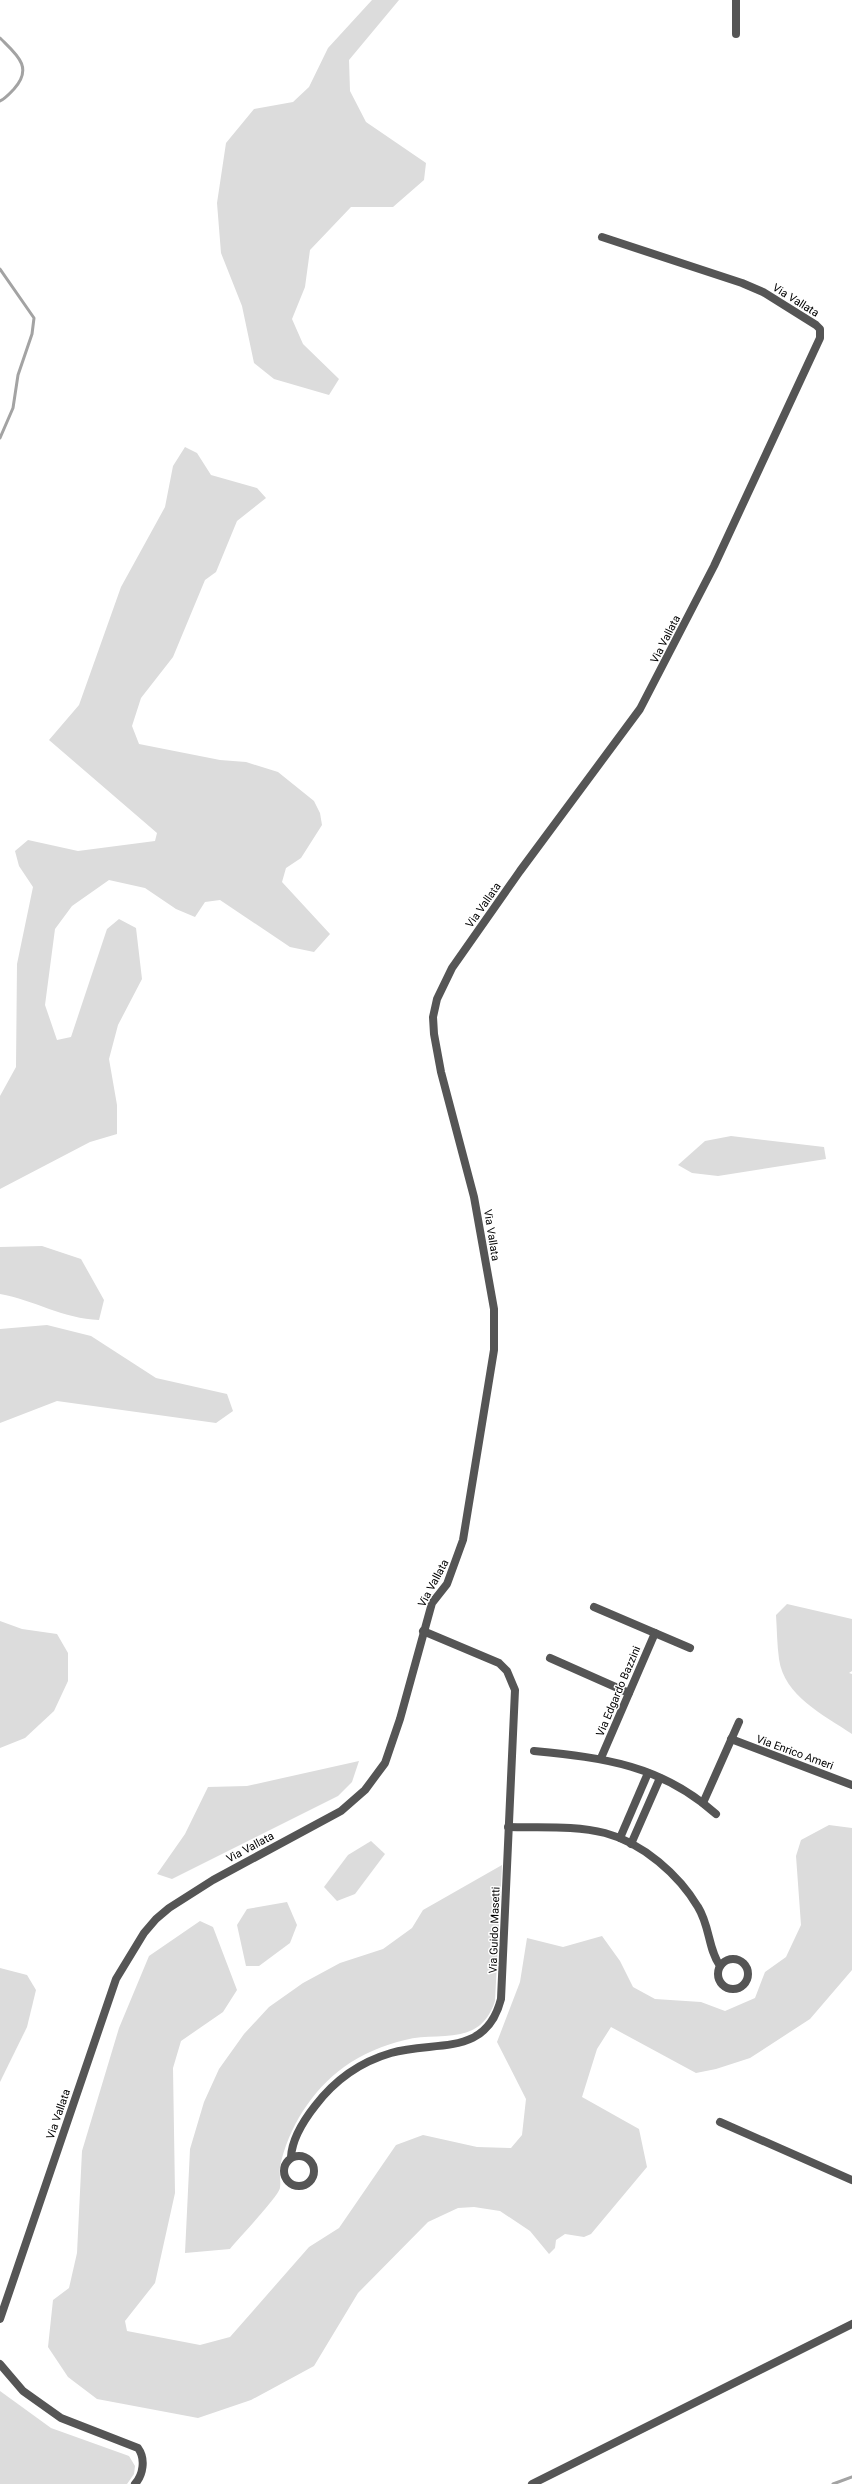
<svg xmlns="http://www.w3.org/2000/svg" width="852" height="2484" font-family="Roboto,sans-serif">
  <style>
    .green { fill: #dcdcdc }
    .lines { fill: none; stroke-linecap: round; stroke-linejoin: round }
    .stream { stroke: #a3a3a3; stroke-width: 3 }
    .minor { stroke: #555; stroke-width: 8 }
    .labels { text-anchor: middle; stroke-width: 3; stroke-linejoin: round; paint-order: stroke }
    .street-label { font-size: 11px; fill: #000; stroke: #fff }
  </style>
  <rect width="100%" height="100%" fill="#fff"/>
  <g class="green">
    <polygon points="372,0 399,0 349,60 350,91 366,122 426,163 424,180 393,207 351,207 310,250 305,287 292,319 303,344 339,379 329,395 274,379 254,363 242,306 221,253 217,203 226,143 254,109 293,102 309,87 328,48"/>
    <polygon points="185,447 197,453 211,475 257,488 266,498 237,521 216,572 205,580 173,657 141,698 132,726 139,744 220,760 246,762 278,772 314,801 320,813 322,825 301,858 286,868 282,882 330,934 314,952 290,947 220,900 205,902 195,917 176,909 145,888 109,880 72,906 55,929 45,1005 57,1040 71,1037 107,929 119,919 136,928 142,979 118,1025 109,1059 117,1105 117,1134 90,1142 0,1189 0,1096 16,1067 17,964 33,887 19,866 15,851 28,840 78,851 155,841 157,833 49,740 79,705 121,587 165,507 173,466"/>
    <polygon points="731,1136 824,1147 826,1159 718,1176 692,1173 678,1165 705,1141"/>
    <path d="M42,1246L81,1259L104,1300L99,1320C64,1319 34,1300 0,1294V1247Z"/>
    <polygon points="47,1325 91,1336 156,1378 227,1394 233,1411 216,1423 57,1401 0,1423 0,1329"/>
    <path d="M787,1604L852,1619V1671L849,1673L852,1674V1734C824,1715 784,1696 779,1659C777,1645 777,1630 776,1615Z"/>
    <polygon points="0,1621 22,1629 57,1634 68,1653 68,1681 54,1711 25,1738 0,1748"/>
    <polygon points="359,1761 352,1782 338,1796 172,1879 157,1874 185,1834 208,1787 247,1786"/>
    <polygon points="829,1825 852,1828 852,1970 810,2019 750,2058 716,2069 696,2073 611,2027 597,2049 582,2097 639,2129 647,2167 591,2234 584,2237 565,2234 556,2240 555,2248 549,2254 530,2231 500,2211 474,2207 458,2208 428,2222 358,2293 314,2366 251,2400 198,2418 97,2399 68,2377 48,2347 53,2300 69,2288 77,2253 82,2151 119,2028 149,1956 200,1921 213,1927 237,1990 223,2012 181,2041 173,2068 175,2193 155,2283 125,2321 127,2331 200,2345 230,2337 309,2247 339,2228 396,2145 423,2135 477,2147 511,2148 522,2135 526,2099 497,2042 520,1982 527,1938 563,1947 602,1936 620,1961 633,1987 655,1999 701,2002 725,2011 755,1998 765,1972 786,1957 801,1925 796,1856 801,1840"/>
    <polygon points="371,1841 385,1854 355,1894 337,1901 324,1887 348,1855"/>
    <path d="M502,1865L495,2001C480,2048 438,2031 405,2040C384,2045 362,2054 344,2067C312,2090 288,2128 280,2167C279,2174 281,2181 280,2188C278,2197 238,2239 230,2249L185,2253L190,2149L204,2102L219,2069L244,2034L269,2007L303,1983L340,1963L383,1949L412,1928L423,1910Z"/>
    <polygon points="287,1902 297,1925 290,1943 259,1966 246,1966 237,1925 247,1909"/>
    <polygon points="0,1968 27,1975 36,1990 27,2027 0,2082"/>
    <polygon points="0,2391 51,2428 129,2456 135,2466 134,2474 127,2484 0,2484"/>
  </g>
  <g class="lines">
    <g class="stream">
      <path d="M0,38C16,54 34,67 14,89C10,93 6,98 0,101"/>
      <polyline points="0,269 34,318 32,334 18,375 13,408 0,438"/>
      <polyline points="833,2484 852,2477"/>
    </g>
    <g class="minor">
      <polyline points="736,0 736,34"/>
      <polyline points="594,1607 690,1648"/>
      <polyline points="550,1658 629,1693"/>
      <polyline points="731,1739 852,1785"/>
      <path d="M534,1751C605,1758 661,1765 716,1814"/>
      <polyline points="601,1758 655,1633"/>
      <polyline points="703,1803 739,1722"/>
      <path d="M508,1827C540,1828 575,1825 605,1833C643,1843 679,1875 698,1907C710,1926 708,1949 720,1966"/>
      <polyline points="620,1838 648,1773"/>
      <polyline points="631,1844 660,1778"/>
      <circle cx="733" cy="1974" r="15"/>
      <polyline points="720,2122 852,2180"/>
      <circle cx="299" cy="2171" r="15"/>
      <path d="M291,2157C292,2139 304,2120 315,2106C334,2081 360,2062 391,2053C435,2040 486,2058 501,1999L515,1690L507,1671L499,1663L423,1631"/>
      <polyline points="0,2319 116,1979 144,1933 156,1919 169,1908 213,1880 341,1811 365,1790 385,1763 400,1719 432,1603 447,1584 463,1540 494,1350 494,1309 474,1197 441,1072 434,1034 433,1017 437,999 452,968 520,871 640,709 714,566 820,338 820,329 816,325 763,292 742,283 602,237"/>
      <path d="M0,2364L23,2391L61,2418L138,2448C146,2459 143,2475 135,2484"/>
      <polyline points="532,2484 852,2324"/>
    </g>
  </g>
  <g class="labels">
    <g class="street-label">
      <text transform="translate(796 300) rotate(32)" y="4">Via Vallata</text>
      <text transform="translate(665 639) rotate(-63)" y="4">Via Vallata</text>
      <text transform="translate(483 905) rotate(-55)" y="4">Via Vallata</text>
      <text transform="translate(492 1235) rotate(81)" y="4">Via Vallata</text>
      <text transform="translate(433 1583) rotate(-62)" y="4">Via Vallata</text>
      <text transform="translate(618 1691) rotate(-67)" y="4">Via Edgardo Bazzini</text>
      <text transform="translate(795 1752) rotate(20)" y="4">Via Enrico Ameri</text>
      <text transform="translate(250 1847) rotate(-28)" y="4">Via Vallata</text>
      <text transform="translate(494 1930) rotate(-88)" y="4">Via Guido Masetti</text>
      <text transform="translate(58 2114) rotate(-71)" y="4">Via Vallata</text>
    </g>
  </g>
</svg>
